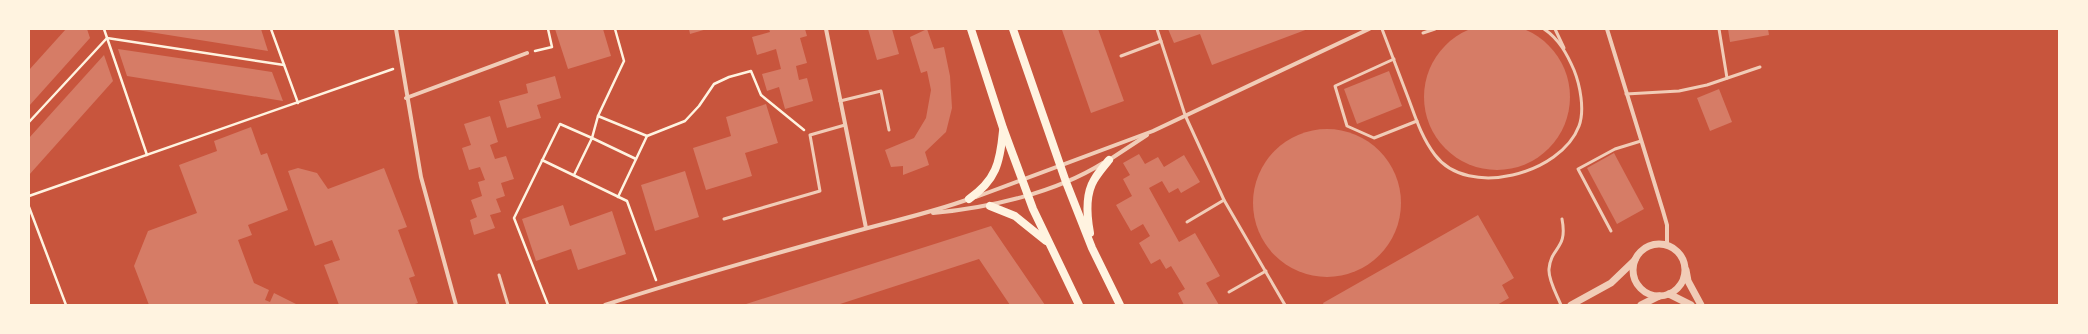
<svg xmlns="http://www.w3.org/2000/svg" width="2088" height="334" font-family="'DM Sans',sans-serif">
  <style>
    .building { fill: #d67c66 }
    .lines { fill: none; stroke-linecap: round; stroke-linejoin: round }
    .path { stroke: #fff3e0; stroke-width: 2.5 }
    .service { stroke: #f1ccb7; stroke-width: 3 }
    .minor { stroke: #f1ccb7; stroke-width: 4 }
    .tertiary { stroke: #f1ccb7; stroke-width: 7 }
    .secondary { stroke: #fff3e0; stroke-width: 8 }
  </style>
  <rect width="100%" height="100%" fill="#c8553d"/>
  <g class="building">
    <circle cx="1497" cy="97" r="73"/>
    <polygon points="66,29 87,29 90,38 29,106 29,70"/>
    <polygon points="137,29 261,29 268,51 137,30"/>
    <polygon points="555,29 603,29 611,56 568,69"/>
    <polygon points="689,29 707,29 690,34"/>
    <polygon points="769,29 805,29 807,36 800,38 807,63 796,66 799,80 807,78 813,101 785,109 779,87 767,91 762,74 781,69 776,49 757,55 752,37 770,32"/>
    <polygon points="868,29 892,29 899,54 877,60"/>
    <polygon points="927,29 934,49 944,47 950,76 952,108 946,132 925,152 929,165 903,175 903,166 891,167 885,150 914,138 926,118 931,90 927,71 921,73 910,37"/>
    <polygon points="1063,29 1098,29 1124,101 1091,113 1062,30"/>
    <polygon points="1168,29 1308,29 1212,65 1200,34 1174,43"/>
    <polygon points="1728,29 1768,29 1769,35 1730,42"/>
    <polygon points="118,49 272,72 283,101 127,76"/>
    <polygon points="104,55 113,81 29,175 29,138"/>
    <polygon points="1389,71 1402,106 1357,124 1344,89"/>
    <polygon points="555,76 561,98 537,105 541,118 507,128 499,101 528,93 526,84"/>
    <polygon points="1719,89 1732,122 1710,131 1697,98"/>
    <polygon points="766,104 778,143 745,153 752,176 706,190 693,148 731,136 726,117"/>
    <polygon points="490,116 498,142 490,145 495,159 506,156 514,179 501,183 505,196 496,199 501,212 490,215 495,228 474,235 470,220 477,217 471,200 482,196 478,182 485,180 480,167 469,170 462,148 471,145 464,124"/>
    <polygon points="251,127 261,155 267,153 288,210 248,225 252,235 238,240 254,283 269,290 265,300 270,302 274,293 298,305 149,305 134,266 148,231 197,213 179,165 217,151 214,141"/>
    <circle cx="1327" cy="203" r="74"/>
    <polygon points="1614,153 1644,209 1617,224 1587,168"/>
    <polygon points="1139,154 1145,164 1158,157 1164,167 1184,155 1200,182 1181,193 1178,188 1169,193 1162,181 1149,188 1179,242 1195,233 1220,276 1206,283 1219,305 1184,305 1178,293 1185,289 1171,266 1166,269 1160,259 1151,264 1139,243 1150,236 1143,224 1131,231 1116,205 1132,196 1123,179 1130,175 1123,163"/>
    <polygon points="298,168 317,173 328,189 384,168 407,227 398,230 415,276 409,278 418,303 412,305 339,305 324,265 340,260 332,240 315,246 288,171"/>
    <polygon points="685,171 699,217 655,231 641,185"/>
    <polygon points="563,205 570,226 612,211 626,254 578,270 571,249 536,261 522,219"/>
    <polygon points="1478,215 1514,278 1502,285 1509,298 1497,305 1324,305 1323,303"/>
    <polygon points="991,226 1045,305 1010,305 979,259 837,305 743,305"/>
  </g>
  <g class="lines">
    <g class="path">
      <polyline points="104,29 147,155"/>
      <polyline points="271,29 298,103"/>
      <polyline points="535,51 552,47 548,29"/>
      <polyline points="598,116 647,136"/>
      <polyline points="29,122 107,38 284,65"/>
      <polyline points="542,160 627,201 656,280"/>
      <polyline points="574,175 592,138 636,159"/>
      <polyline points="29,196 393,69"/>
      <polyline points="618,197 647,136 685,121 699,106 714,84 729,77 751,71 761,95 804,130"/>
      <polyline points="29,207 66,305"/>
      <polyline points="548,305 514,218 560,124 592,138 598,116 624,61 615,29"/>
    </g>
    <g class="service">
      <polyline points="1157,29 1185,115 1224,200 1285,305"/>
      <path d="M1382,29C1391,53 1400,76 1409,100C1416,119 1422,138 1435,155C1468,199 1561,174 1579,126C1585,110 1580,85 1574,70C1567,54 1559,39 1544,29"/>
      <polyline points="1555,29 1564,48"/>
      <polyline points="1719,29 1727,78"/>
      <polyline points="1423,33 1435,29"/>
      <polyline points="1121,56 1161,41"/>
      <polyline points="1394,59 1335,86 1347,126 1374,138 1417,121"/>
      <polyline points="1626,94 1679,91 1707,85 1760,67"/>
      <polyline points="840,101 881,91 889,130"/>
      <polyline points="724,219 820,191 810,135 845,125"/>
      <polyline points="1187,222 1224,200"/>
      <polyline points="1611,231 1578,169 1615,149 1641,141"/>
      <polyline points="499,275 508,305"/>
      <polyline points="1229,292 1266,271"/>
      <path d="M1561,305C1557,295 1548,280 1549,269C1551,246 1568,250 1562,219"/>
    </g>
    <g class="minor">
      <polyline points="396,29 421,177 456,305"/>
      <polyline points="826,29 866,228"/>
      <polyline points="1607,29 1663,211 1667,225 1667,245"/>
      <polyline points="406,98 527,53"/>
      <polyline points="1109,160 1147,135"/>
      <polyline points="976,197 1153,131 1369,29"/>
      <path d="M933,213C989,208 1055,193 1103,163"/>
      <path d="M605,305C687,278 770,255 853,232C892,221 931,213 969,199"/>
    </g>
    <g class="tertiary">
      <circle cx="1659" cy="270" r="26"/>
      <polyline points="1686,270 1688,281 1701,305"/>
      <polyline points="1669,294 1691,305"/>
      <polyline points="1571,305 1611,283 1635,260"/>
      <polyline points="1641,305 1659,296"/>
    </g>
    <g class="secondary">
      <polyline points="971,29 1003,128 1033,209 1079,305"/>
      <polyline points="1013,29 1066,182 1092,248 1120,305"/>
      <path d="M969,199C996,180 1000,163 1003,131"/>
      <polyline points="990,206 1015,216 1046,241"/>
      <path d="M1090,233C1087,217 1085,195 1094,180C1098,173 1104,166 1109,160"/>
    </g>
  </g>
  <rect width="2088" height="334" fill="none" stroke="#fff3e0" stroke-width="60"/>
</svg>
